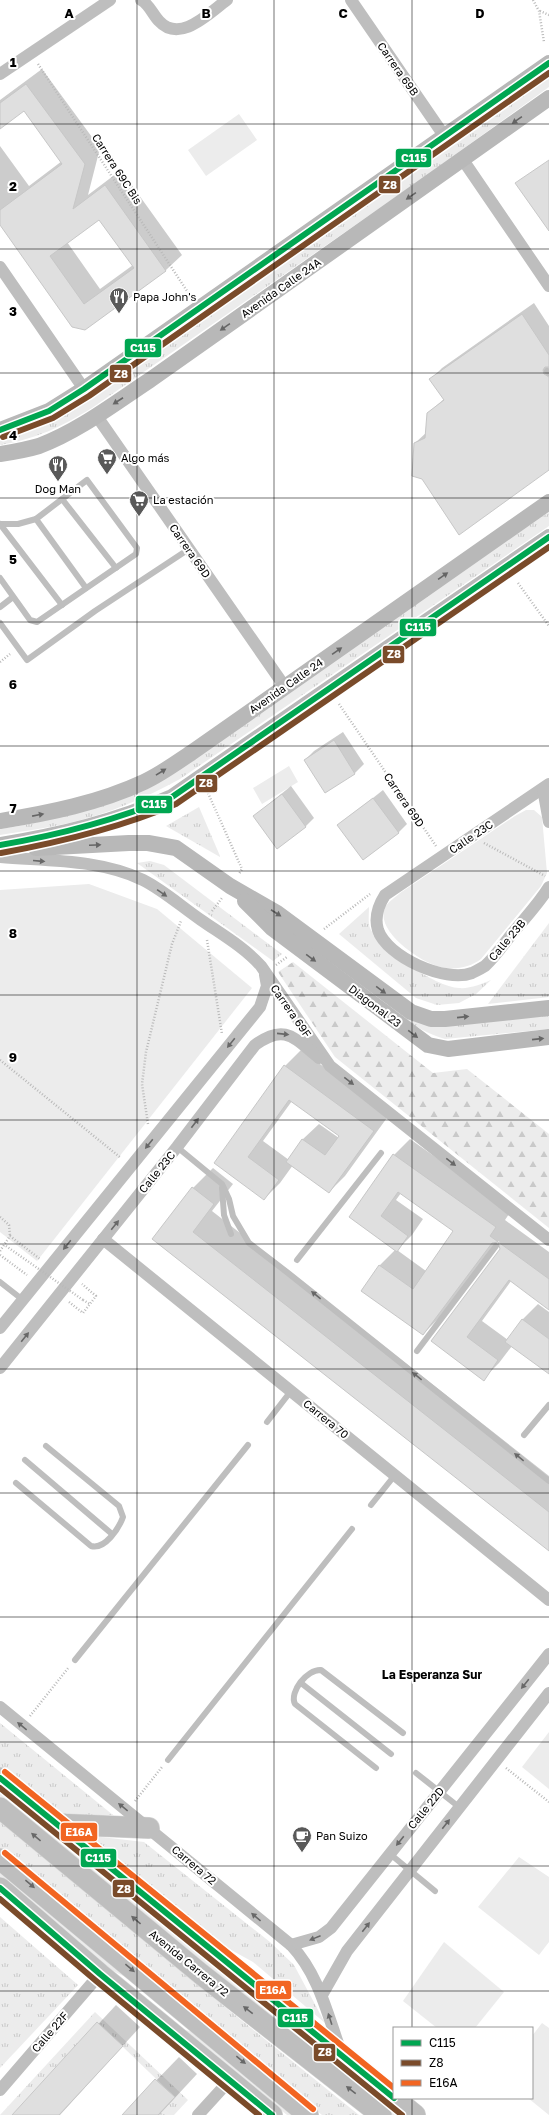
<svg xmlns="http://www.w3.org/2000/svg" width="549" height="2115" font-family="'Golos Text',sans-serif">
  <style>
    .grass { fill: url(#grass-tufts) }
    .forest { fill: url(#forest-firs) }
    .park { fill: #ececec }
    .shadow { fill: #0003; fill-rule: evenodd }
    .building { fill: #dfdfdf; stroke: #c7c7c7; fill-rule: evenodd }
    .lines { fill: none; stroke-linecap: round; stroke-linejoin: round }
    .highway-casing { stroke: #dbdbdb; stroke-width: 22 }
    .path { stroke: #b9b9b9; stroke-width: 2.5; stroke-dasharray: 1 2; stroke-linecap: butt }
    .lane { stroke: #bebebe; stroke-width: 6 }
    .street { stroke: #bebebe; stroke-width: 12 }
    .secondary { stroke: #b8b8b8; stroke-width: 16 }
    .highway { stroke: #bebebe; stroke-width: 21 }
    .path-bridge { stroke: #b9b9b9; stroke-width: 2.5; stroke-dasharray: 1 2; stroke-linecap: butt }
    .bus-1-casing { stroke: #fff; stroke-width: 9 }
    .bus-2-casing { stroke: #fff; stroke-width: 9 }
    .bus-3-casing { stroke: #fff; stroke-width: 9 }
    .bus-1 { stroke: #00a651; stroke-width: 6 }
    .bus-2 { stroke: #7a4b2a; stroke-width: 6 }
    .bus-3 { stroke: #f26522; stroke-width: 6 }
    .oneway { fill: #656565 }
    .oneway2 { fill: #686868 }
    .grid { fill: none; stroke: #000; stroke-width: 1; stroke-opacity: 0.55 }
    .labels { text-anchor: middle; stroke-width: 4; stroke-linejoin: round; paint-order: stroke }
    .street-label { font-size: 11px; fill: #000; stroke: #fff }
    .poi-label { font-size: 11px; fill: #000; stroke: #fff; text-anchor: start }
    .neighbourhood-label { font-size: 12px; font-weight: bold; fill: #000; stroke: #fff }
    .grid-label { font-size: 13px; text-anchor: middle; font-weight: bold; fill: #000; stroke: #fff; stroke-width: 4; stroke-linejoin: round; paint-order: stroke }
    .line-badge { stroke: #fff; stroke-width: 1.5 }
    .badge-label { font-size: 11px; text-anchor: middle; font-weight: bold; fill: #fff }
  </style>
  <defs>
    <pattern id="grass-tufts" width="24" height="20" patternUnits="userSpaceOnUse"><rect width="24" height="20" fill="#ececec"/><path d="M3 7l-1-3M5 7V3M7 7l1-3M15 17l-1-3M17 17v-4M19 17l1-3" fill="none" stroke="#c9c9c9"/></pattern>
    <pattern id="forest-firs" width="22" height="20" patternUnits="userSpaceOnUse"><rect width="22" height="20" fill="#ececec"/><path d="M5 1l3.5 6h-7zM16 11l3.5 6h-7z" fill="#c9c9c9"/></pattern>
  </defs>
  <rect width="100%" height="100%" fill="#fff"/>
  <g class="grass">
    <path d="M549,74V87L420,180L92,408C61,427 36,439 0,445V435C30,430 58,417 83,400Z"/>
    <path d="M549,512V526L180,779C145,798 108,814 69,823C47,828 23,831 0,835V829C44,823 85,810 128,796Z"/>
    <polygon points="199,807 220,856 220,857 166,826"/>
    <polygon points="150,861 164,865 282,954 273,961 137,863"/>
    <path d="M369,907C369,913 368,923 370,928C379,949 436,987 459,988C470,989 481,984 491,980L476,994L459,1003L437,1005L416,998L339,934Z"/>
    <polygon points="549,923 549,997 488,1004"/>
    <path d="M381,1001L420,1021L549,1013V1029L445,1039C420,1032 402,1017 381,1001Z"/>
    <polygon points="0,1723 113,1815 57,1815 0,1767"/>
    <polygon points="0,1791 406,2115 387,2115 0,1801"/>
    <polygon points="0,1820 230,2011 359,2115 322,2115 278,2079 0,1849"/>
    <polygon points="84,1835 144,1842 270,1942 294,1965 325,2023 253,1962 204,1935"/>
    <polygon points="0,1870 138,1983 111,1970 0,1879"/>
    <polygon points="0,1917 78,1985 0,2068"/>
    <polygon points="95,2012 188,2100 174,2115 158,2115 175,2097 97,2022 12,2115 0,2115"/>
    <polygon points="182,2029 197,2033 297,2115 287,2115"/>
  </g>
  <polygon class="forest" points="293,962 433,1073 467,1069 549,1134 549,1228 335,1057 278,972"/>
  <g class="park">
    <polygon points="239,114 257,140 206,176 188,150"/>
    <polygon points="289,766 298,782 262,804 253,788"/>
    <path d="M526,810H534L542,817L547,873L541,886L481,959C469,968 452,971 437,966C419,961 372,929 386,906C389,901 396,897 400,893L515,816Z"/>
    <polygon points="89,884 157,909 252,988 37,1261 0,1232 0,890"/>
    <polygon points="549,1732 549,1789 522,1767"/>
    <polygon points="519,1857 549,1877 549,1942 539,1955 478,1907"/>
    <polygon points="444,1942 504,1992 475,2028 437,2028 403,2001"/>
    <polygon points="542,2023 549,2028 549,2115 528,2098 532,2098 532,2036"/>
  </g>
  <g class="shadow">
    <path d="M42,69L100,148L88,195L121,170L182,255L166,270L85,329L0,224V146L29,186L62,161L24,110L0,128V100ZM100,219L133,265L100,289L67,242Z"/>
    <polygon points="534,303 549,326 549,469 415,443 427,432 428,413 444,399 431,379 442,368"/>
    <polygon points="343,732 364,764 355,773 326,792 305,760 314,751"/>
    <polygon points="291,786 314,818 305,827 254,816"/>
    <polygon points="383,790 407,824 398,833 339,825"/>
    <path d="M301,1050L389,1115L345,1176L329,1192L293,1165L280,1183L264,1199L215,1163L285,1066ZM292,1101L340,1136L339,1138L319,1124L303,1139L289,1160L263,1141Z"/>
    <path d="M410,1139L511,1211L505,1220L549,1252V1309L511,1281L482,1321L508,1340L522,1320L538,1304L549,1312V1372L512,1346L499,1363L483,1379L432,1340L501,1249L499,1241L497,1242L439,1318L423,1334L362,1291L380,1265L395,1250L350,1217L394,1155ZM401,1193L455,1231L426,1271L397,1250L412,1235L423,1219L396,1200Z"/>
    <polygon points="213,1168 233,1184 212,1211 549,1476 549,1549 153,1239 193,1188"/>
    <polygon points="116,2005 140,2027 60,2115 14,2115"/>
    <polygon points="179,2057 197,2074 159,2115 123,2115"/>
  </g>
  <g class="building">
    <path d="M26,84L85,164L73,209L105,185L166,271L85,330L72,327L0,225V210L62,164L24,111L0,129V103ZM99,220L134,268L84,304L50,256Z"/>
    <polygon points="549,160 549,231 515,183"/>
    <polygon points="522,314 549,355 549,367 545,367 543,370 544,374 549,377 549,470 459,535 422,479 412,476 414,443 425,438 427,413 444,400 429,379"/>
    <polygon points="334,740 355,774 325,793 304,760"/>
    <polygon points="282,794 306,827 277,849 253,816"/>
    <polygon points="373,798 399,833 363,860 337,825"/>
    <polygon points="284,1065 374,1131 329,1193 286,1162 302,1139 325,1155 339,1136 289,1100 248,1157 279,1180 264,1200 214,1163"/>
    <polygon points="393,1154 496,1227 490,1236 549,1279 549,1310 509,1280 467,1337 498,1360 484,1381 431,1341 500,1249 498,1242 492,1243 423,1335 361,1291 379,1265 413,1289 453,1231 398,1192 381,1216 408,1236 397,1252 349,1217"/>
    <polygon points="192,1187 214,1204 193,1232 549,1512 549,1551 152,1239"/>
    <polygon points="522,1319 549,1339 549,1374 505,1342"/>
    <polygon points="97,2022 123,2046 59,2115 12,2115"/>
    <polygon points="155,2079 175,2097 158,2115 122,2115"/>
  </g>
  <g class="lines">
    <defs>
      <g id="highway">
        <polyline points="0,1778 415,2115"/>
        <polyline points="0,1808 201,1974 381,2115"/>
        <polyline points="56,1824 149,1828"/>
        <polyline points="0,1859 308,2115"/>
        <polyline points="0,1888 100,1974 272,2115"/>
      </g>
    </defs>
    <use href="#highway" class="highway-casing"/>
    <g class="path">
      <polyline points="533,0 539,11 544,42"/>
      <polyline points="540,11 549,15"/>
      <polyline points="38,64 189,294"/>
      <polyline points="518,583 549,626"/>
      <polyline points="0,662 10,654"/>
      <polyline points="339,704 436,846"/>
      <polyline points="208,793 242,869 239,874"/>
      <polyline points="484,843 545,876"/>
      <polyline points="212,911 222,898"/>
      <polyline points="324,929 370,894"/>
      <polyline points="207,940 222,1034"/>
      <polyline points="276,965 287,957"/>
      <polyline points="0,1060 121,1158"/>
      <polyline points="148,1124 142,1084 146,1052 172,944 181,921"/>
      <polyline points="0,1217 9,1225 10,1236"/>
      <polyline points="0,1251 10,1236 40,1259"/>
      <polyline points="0,1255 27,1275"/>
      <polyline points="83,1300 90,1304"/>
      <polyline points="69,1302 83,1313 96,1296 82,1284"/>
      <polyline points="30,1716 69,1667"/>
      <polyline points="506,1768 549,1802"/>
      <polyline points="135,1801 162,1767"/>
    </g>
    <g class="lane">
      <polyline points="547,371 549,373"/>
      <polyline points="62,499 116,568"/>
      <polyline points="36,519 86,588"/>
      <polyline points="0,524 18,524 36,519 87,480 137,548 136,554 37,622 30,620 0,578"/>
      <polyline points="0,524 62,605"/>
      <polyline points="0,607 13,597"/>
      <polyline points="0,623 27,660 95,611 189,549"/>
      <polyline points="177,1147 222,1184 229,1199 233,1216 249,1243 288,1273 549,1481"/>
      <polyline points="222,1188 224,1215 231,1234"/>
      <polyline points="297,1260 381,1153"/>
      <polyline points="0,1282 23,1300"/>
      <polyline points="417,1351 496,1246"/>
      <polyline points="267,1422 291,1391"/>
      <polyline points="524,1435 549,1405"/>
      <polyline points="25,1460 112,1534"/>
      <path d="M16,1483L91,1546C105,1550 119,1528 123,1517L119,1506L46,1446"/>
      <polyline points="371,1505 395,1475"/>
      <polyline points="75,1660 248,1445"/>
      <polyline points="301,1683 391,1754"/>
      <polyline points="168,1760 352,1529"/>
      <path d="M376,1768L295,1704C289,1692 307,1669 321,1670L403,1733"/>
      <polyline points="416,1773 459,1807"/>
      <polyline points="390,1854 435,1891"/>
    </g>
    <g class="street">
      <path d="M141,0C149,4 153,15 159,21C180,44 209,13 227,0"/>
      <polyline points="351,0 445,137"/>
      <polyline points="0,74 110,0"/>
      <polyline points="463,160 549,286"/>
      <polyline points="0,267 84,389"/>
      <polyline points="96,415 285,687"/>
      <path d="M549,784L385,895C378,906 374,917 378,930C387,957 445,983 472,973C476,971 482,968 485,966C495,957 503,945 511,935C524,919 538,905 549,887"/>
      <polyline points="543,789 549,822"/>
      <path d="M0,857C47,861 100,859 143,880C163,890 182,907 201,920C221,934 244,947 261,966L330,1066L549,1240"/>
      <polyline points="103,1239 549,1600"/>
      <polyline points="0,1328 260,1007 267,986 265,975"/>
      <path d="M0,1368L177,1147L255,1045C285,1023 294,1038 319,1058"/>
      <path d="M0,1707L291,1945C319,1975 327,2013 341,2052"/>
      <polyline points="291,1945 319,1937 331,1928 549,1654"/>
      <polyline points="322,1995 347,1951 549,1693"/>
      <polyline points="0,2090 100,1974"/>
      <polyline points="198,2115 229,2081"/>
    </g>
    <g class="secondary">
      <polyline points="0,430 49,411 84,389 549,63"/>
      <path d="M0,454C13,452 26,450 39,446C79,431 115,403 150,380L549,98"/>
      <path d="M0,821C49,813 99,803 144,782C161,774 176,763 191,753L549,502"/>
      <path d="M0,845C61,835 115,822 172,797L549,537"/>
      <polyline points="36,848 129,843 148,843 176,848 230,886 277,913 411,1012 431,1019 445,1019 549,1008"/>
      <polyline points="245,901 272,928 428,1045 448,1049 549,1037"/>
    </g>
    <use href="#highway" class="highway"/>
    <polyline class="path-bridge" points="6,1246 83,1300"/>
    <defs>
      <g id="bus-1">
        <polyline points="0,430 49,411 84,389 549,63"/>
        <path d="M0,845C59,835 116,820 172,797L549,537"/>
        <polyline points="0,1778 394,2098"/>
        <polyline points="0,1888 100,1974 272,2115"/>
      </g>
      <g id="bus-2">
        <polyline points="3,437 53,418 89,396 549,73"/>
        <path d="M1,853C61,842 120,828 176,804L549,547"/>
        <polyline points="0,1788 402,2115"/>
        <polyline points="0,1899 95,1980 259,2115"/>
      </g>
      <g id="bus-3">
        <polyline points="5,1772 394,2088"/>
        <polyline points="5,1853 313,2109"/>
      </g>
    </defs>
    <use href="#bus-1" class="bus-1-casing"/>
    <use href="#bus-2" class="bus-2-casing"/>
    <use href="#bus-3" class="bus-3-casing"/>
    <use href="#bus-1" class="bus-1"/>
    <use href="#bus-2" class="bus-2"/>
    <use href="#bus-3" class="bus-3"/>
  </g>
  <defs><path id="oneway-solid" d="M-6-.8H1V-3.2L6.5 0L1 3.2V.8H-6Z"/></defs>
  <g class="oneway">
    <use href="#oneway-solid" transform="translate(517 120) rotate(145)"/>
    <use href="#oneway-solid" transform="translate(411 196) rotate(145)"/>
    <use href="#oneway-solid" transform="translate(225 327) rotate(145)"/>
    <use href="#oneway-solid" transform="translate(118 401) rotate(147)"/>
    <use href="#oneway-solid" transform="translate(443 576) rotate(-35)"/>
    <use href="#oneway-solid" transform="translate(337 651) rotate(-35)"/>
    <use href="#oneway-solid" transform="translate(161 772) rotate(-32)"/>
    <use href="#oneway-solid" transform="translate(38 815) rotate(-11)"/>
    <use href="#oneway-solid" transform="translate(95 845) rotate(-3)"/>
    <use href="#oneway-solid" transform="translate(276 913) rotate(33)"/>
    <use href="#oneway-solid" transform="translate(311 958) rotate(36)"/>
    <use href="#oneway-solid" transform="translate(381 990) rotate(36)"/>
    <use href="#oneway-solid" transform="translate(463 1017) rotate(-6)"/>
    <use href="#oneway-solid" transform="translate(413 1034) rotate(37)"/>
    <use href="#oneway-solid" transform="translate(538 1039) rotate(-6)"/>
  </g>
  <g class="oneway2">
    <use href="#oneway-solid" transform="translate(39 861) rotate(5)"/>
    <use href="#oneway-solid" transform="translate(162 893) rotate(35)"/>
    <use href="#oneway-solid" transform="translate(283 1034) rotate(6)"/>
    <use href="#oneway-solid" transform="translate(231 1043) rotate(129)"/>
    <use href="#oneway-solid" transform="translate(349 1081) rotate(38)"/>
    <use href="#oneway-solid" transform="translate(195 1123) rotate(-53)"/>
    <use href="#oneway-solid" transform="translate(149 1144) rotate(129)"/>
    <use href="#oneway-solid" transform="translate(451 1162) rotate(38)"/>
    <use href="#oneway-solid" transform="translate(115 1225) rotate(-51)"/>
    <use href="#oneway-solid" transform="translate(67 1245) rotate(129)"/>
    <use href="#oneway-solid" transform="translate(316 1295) rotate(-141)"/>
    <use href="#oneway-solid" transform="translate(25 1337) rotate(-51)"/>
    <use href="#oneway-solid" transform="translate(417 1376) rotate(-141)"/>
    <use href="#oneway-solid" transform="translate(519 1457) rotate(-141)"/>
    <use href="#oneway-solid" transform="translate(525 1684) rotate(129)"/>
    <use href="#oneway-solid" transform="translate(22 1726) rotate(-141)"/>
    <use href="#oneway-solid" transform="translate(123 1807) rotate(-141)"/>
    <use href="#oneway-solid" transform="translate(446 1824) rotate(-52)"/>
    <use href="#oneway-solid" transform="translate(36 1837) rotate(-140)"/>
    <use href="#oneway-solid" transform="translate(400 1841) rotate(129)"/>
    <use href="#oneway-solid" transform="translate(30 1884) rotate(40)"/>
    <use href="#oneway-solid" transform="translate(256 1917) rotate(-140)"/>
    <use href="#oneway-solid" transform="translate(136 1920) rotate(-140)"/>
    <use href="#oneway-solid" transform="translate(366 1927) rotate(-52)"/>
    <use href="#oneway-solid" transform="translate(315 1938) rotate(158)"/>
    <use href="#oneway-solid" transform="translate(130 1968) rotate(40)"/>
    <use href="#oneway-solid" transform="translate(248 2010) rotate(-142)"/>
    <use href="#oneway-solid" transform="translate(330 2019) rotate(-108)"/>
    <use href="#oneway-solid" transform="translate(241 2060) rotate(39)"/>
    <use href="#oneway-solid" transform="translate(351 2090) rotate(-142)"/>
  </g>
  <path class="grid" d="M137,0V2115M274,0V2115M412,0V2028M0,124H549M0,249H549M0,373H549M0,498H549M0,622H549M0,746H549M0,871H549M0,995H549M0,1120H549M0,1244H549M0,1369H549M0,1493H549M0,1617H549M0,1742H549M0,1866H549M0,1991H549M412,2098V2115"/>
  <defs>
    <symbol id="restaurant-pin" viewBox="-11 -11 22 30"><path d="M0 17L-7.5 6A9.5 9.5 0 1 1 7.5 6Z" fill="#595959" stroke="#fff"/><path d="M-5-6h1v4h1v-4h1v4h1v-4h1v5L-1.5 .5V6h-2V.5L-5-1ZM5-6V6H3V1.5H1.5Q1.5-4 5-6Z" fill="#fff"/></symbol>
    <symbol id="supermarket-pin" viewBox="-11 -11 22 30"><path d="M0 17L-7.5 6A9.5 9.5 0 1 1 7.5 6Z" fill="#595959" stroke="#fff"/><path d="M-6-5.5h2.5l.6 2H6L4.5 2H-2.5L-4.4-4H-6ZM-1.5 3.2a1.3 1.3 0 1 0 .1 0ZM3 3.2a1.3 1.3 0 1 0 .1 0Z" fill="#fff"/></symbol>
    <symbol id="cafe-pin" viewBox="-11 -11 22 30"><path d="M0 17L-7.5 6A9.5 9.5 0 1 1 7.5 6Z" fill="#595959" stroke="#fff"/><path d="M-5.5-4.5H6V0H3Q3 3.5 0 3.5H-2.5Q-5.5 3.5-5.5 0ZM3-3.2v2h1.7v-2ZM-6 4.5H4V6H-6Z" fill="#fff"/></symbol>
  </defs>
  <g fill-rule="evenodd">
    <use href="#restaurant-pin" x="108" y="286" width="22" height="30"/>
    <use href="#supermarket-pin" x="96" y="447" width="22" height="30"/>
    <use href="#restaurant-pin" x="47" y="454" width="22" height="30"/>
    <use href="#supermarket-pin" x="128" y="489" width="22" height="30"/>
    <use href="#cafe-pin" x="291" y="1825" width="22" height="30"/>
  </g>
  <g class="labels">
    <g class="street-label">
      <text transform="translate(398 69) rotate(55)" y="4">Carrera 69B</text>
      <text transform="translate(117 169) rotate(57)" y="4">Carrera 69C Bis</text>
      <text transform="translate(281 288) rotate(-35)" y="4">Avenida Calle 24A</text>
      <text transform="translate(190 551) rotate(55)" y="4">Carrera 69D</text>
      <text transform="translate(286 686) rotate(-35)" y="4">Avenida Calle 24</text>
      <text transform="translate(404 800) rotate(56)" y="4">Carrera 69D</text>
      <text transform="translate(471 837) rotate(-34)" y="4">Calle 23C</text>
      <text transform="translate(507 940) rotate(-50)" y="4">Calle 23B</text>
      <text transform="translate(375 1006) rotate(37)" y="4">Diagonal 23</text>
      <text transform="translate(291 1011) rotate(55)" y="4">Carrera 69F</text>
      <text transform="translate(157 1172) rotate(-51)" y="4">Calle 23C</text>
      <text transform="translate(326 1419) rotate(39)" y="4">Carrera 70</text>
      <text transform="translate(426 1808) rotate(-51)" y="4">Calle 22D</text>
      <text transform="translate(194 1865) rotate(40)" y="4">Carrera 72</text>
      <text transform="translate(189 1963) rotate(39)" y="4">Avenida Carrera 72</text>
      <text transform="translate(50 2032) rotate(-49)" y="4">Calle 22F</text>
    </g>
    <g class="poi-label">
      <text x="133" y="301">Papa John's</text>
      <text x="121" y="462">Algo más</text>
      <text x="58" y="493" text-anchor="middle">Dog Man</text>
      <text x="153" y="504">La estación</text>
      <text x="316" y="1840">Pan Suizo</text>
    </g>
    <g class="neighbourhood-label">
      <text x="432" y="1679">La Esperanza Sur</text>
    </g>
  </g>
  <g class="grid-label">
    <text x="69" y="18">A</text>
    <text x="206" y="18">B</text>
    <text x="343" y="18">C</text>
    <text x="480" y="18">D</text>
    <text x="13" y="67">1</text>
    <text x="13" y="191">2</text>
    <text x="13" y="316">3</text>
    <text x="13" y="440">4</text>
    <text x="13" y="564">5</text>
    <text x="13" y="689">6</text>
    <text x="13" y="813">7</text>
    <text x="13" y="938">8</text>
    <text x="13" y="1062">9</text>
  </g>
  <g class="line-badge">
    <rect x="395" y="148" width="37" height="20" rx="4" fill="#00a651"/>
    <rect x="378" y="175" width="23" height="19" rx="4" fill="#7a4b2a"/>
    <rect x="124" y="338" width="38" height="20" rx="4" fill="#00a651"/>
    <rect x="109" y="364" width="23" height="19" rx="4" fill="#7a4b2a"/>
    <rect x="399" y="618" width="38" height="19" rx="4" fill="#00a651"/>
    <rect x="382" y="645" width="23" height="19" rx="4" fill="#7a4b2a"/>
    <rect x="195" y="774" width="23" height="19" rx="4" fill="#7a4b2a"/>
    <rect x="135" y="795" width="38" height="19" rx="4" fill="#00a651"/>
    <rect x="60" y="1822" width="38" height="20" rx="4" fill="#f26522"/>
    <rect x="80" y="1848" width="37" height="20" rx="4" fill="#00a651"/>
    <rect x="112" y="1879" width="23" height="19" rx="4" fill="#7a4b2a"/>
    <rect x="255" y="1980" width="37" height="20" rx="4" fill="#f26522"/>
    <rect x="277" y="2008" width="37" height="20" rx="4" fill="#00a651"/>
    <rect x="313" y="2043" width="23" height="19" rx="4" fill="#7a4b2a"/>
  </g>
  <g class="badge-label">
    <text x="414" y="162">C115</text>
    <text x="390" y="189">Z8</text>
    <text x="143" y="352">C115</text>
    <text x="121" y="378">Z8</text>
    <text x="418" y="631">C115</text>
    <text x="394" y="658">Z8</text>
    <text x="206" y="787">Z8</text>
    <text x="154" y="808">C115</text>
    <text x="79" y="1836">E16A</text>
    <text x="98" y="1862">C115</text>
    <text x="124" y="1893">Z8</text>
    <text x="273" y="1994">E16A</text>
    <text x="295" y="2022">C115</text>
    <text x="325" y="2056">Z8</text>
  </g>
  <rect x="393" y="2027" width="140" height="72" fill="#ffffff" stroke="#999999"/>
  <rect x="401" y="2040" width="20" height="6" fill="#00a651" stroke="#999999"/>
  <text x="429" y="2047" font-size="12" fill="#000000">C115</text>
  <rect x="401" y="2060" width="20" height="6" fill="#7a4b2a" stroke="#999999"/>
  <text x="429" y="2067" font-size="12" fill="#000000">Z8</text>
  <rect x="401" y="2080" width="20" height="6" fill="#f26522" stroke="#999999"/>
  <text x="429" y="2087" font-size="12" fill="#000000">E16A</text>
</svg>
